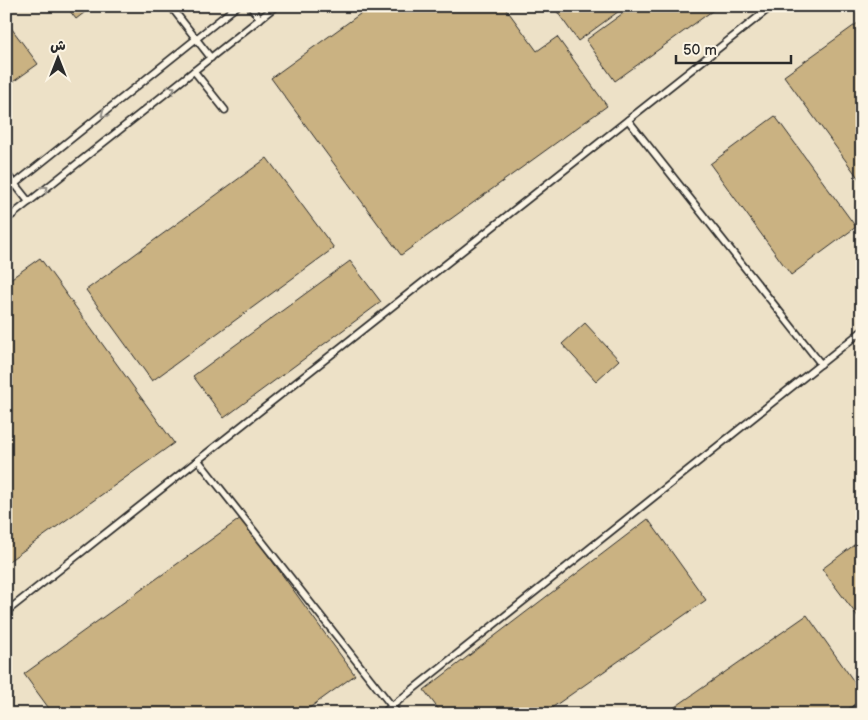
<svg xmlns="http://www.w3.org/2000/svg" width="868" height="720" font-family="'Balsamiq Sans','Playpen Sans Arabic',sans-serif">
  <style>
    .built { fill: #ede1c7 }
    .building { fill: #cab282; stroke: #2b2b2b }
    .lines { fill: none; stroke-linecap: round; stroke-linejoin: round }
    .service-casing { stroke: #2b2b2b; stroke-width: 9 }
    .service { stroke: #fcf5e5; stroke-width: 5.5 }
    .oneway { stroke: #949088 }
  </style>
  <rect width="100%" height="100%" fill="#fcf5e5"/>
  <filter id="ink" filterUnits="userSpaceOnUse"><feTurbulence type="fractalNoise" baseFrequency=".02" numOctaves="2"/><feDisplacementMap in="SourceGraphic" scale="10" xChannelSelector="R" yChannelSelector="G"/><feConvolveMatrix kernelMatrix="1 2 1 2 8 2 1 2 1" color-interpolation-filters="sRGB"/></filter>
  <g filter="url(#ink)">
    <rect class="built" x="6" y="6" width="856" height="708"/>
    <g class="building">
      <polygon points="66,6 93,6 76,19"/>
      <polygon points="371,6 504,6 537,51 557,37 607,106 401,255 271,78"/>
      <polygon points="553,6 626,6 578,41"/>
      <polygon points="633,6 719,6 615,81 586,40"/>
      <polygon points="862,20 862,183 784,76"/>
      <polygon points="6,21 38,64 6,87"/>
      <polygon points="775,116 856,227 791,275 710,164"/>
      <polygon points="267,158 334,248 152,381 86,290"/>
      <polygon points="40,258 174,443 6,563 6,282"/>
      <polygon points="350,261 381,302 224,418 193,376"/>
      <polygon points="585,323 619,360 596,381 562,344"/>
      <polygon points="241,518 355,675 301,714 53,714 24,674"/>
      <polygon points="648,519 706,600 543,714 442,714 424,690"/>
      <polygon points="862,539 862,622 822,569"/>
      <polygon points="807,615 862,693 862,699 841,714 665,714"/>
    </g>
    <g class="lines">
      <defs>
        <g id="service">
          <polyline points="174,6 172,8 211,58"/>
          <polyline points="250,6 260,19"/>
          <polyline points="194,71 225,110"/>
          <polyline points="628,120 821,364"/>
          <polyline points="6,173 29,202"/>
          <polyline points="6,191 237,6"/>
          <polyline points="6,220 276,6"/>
          <polyline points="198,460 398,714"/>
          <polyline points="6,612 772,6"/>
          <polyline points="382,714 862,331"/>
          <polyline points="849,714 862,704"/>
        </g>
      </defs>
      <use href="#service" class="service-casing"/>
      <use href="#service" class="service"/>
    </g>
    <defs><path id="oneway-chevron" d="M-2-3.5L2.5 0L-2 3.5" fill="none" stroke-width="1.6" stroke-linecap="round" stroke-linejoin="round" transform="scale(1.25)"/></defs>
    <g class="oneway">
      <use href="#oneway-chevron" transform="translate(172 89) rotate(-38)"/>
      <use href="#oneway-chevron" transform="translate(104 114) rotate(141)"/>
      <use href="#oneway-chevron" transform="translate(45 189) rotate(-38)"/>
    </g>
  </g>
  <rect width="868" height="720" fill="none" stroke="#fcf5e5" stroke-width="25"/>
  <rect x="12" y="12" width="843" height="695" fill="none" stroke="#2b2b2b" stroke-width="2" filter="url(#ink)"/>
  <g transform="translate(58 58)" stroke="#fcf5e5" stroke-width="4" paint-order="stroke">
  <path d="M0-4L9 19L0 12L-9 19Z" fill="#2b2b2b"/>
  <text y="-8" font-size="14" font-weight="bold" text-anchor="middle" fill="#2b2b2b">ش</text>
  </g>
  <path d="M676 55v8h115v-8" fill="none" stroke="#2b2b2b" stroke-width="2.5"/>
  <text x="683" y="55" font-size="15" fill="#2b2b2b" stroke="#fcf5e5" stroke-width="4" paint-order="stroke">50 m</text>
</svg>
